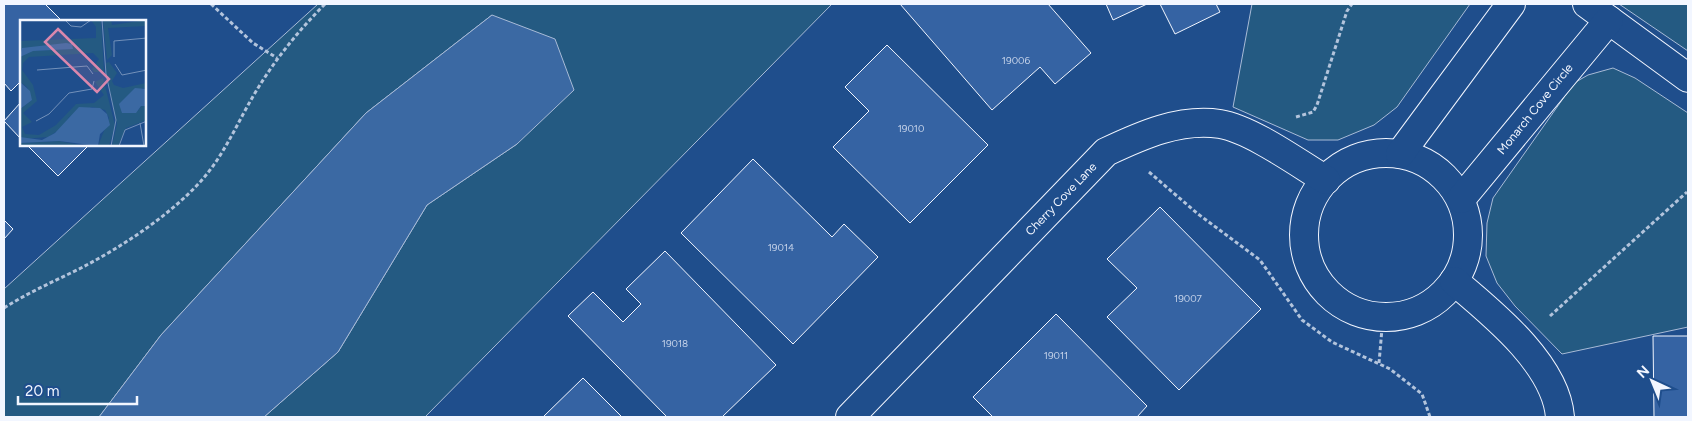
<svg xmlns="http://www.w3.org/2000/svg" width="1692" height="421" font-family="Figtree,sans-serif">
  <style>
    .green { fill: #245a82; stroke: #a8bbd7 }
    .water { fill: #3b69a3; stroke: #a8bbd7 }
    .building { fill: #3563a3; stroke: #f2f6ff }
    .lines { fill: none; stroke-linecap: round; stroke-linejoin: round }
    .minor-casing { stroke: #f2f6ff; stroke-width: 30 }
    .path { stroke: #b3c4dc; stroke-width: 3; stroke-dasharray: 4 2.5; stroke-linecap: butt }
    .minor { stroke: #1f4e8c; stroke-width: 28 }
    .labels { text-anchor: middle; stroke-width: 4; stroke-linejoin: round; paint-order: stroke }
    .number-label { font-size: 10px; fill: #c3d1e8 }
    .street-label { font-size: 12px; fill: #f2f6ff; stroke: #1f4e8c }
    .inset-road { fill: none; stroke: #7391ba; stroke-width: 1 }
    .view { fill: #da87ad; fill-opacity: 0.15; stroke: #da87ad; stroke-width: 2.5 }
    .inset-edge { fill: none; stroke: #f2f6ff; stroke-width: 2.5 }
  </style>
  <rect width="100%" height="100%" fill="#1f4e8c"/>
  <g class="green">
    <polygon points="318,4 832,4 425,417 264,417 338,352 427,205 517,144 492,15 366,113 161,335 99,417 4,417 4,289"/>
    <polygon points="1252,4 1470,4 1397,107 1374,125 1338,140 1308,140 1233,107"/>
    <polygon points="1619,4 1688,4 1688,51"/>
    <polygon points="1613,68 1635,78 1688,113 1688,327 1562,354 1515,306 1497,283 1486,256 1487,223 1493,198 1574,83 1588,75"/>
  </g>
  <polygon class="water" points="492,15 555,39 574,90 517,144 427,205 338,352 264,417 99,417 161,335 366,113"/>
  <g class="building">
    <polygon points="4,4 45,4 62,21 21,21 21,81 11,91 4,83"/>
    <polygon points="900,4 1048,4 1091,53 1055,84 1040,67 992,110"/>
    <polygon points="1106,4 1147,4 1113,20"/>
    <polygon points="1160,4 1216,4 1220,12 1175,34"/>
    <polygon points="887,45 988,145 910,223 833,147 869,111 845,87"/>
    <polygon points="21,102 21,139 4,121"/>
    <polygon points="27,145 89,145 58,176"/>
    <polygon points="753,159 832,237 844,224 878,257 793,344 681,233"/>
    <polygon points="1160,207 1261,309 1179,390 1107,317 1137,288 1107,259"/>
    <polygon points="4,220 13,229 4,239"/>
    <polygon points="665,251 776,365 722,417 667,417 568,316 593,292 623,322 641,304 626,289"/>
    <polygon points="1056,314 1147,406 1137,417 993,417 973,397"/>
    <polygon points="1653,336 1688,336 1688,417 1654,417"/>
    <polygon points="583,378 622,417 543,417"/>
  </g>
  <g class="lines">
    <defs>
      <g id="minor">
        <polyline points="1587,4 1688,78"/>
        <circle cx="1386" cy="235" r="82"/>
        <polyline points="1400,154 1511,4"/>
        <polyline points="1461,199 1609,20"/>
        <path d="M1454,281C1492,313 1556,364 1560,417"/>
        <path d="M850,417L1106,152C1142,135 1180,118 1220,124C1251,129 1298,163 1326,180"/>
      </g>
    </defs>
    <use href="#minor" class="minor-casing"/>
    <g class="path">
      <polyline points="211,4 253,43 277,58"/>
      <polyline points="1296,117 1313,112 1317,105 1347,11 1352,4"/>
      <polyline points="1149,172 1198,214 1260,260 1302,320 1332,342 1390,369 1422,394 1430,417"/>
      <path d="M4,308C29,292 55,281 81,268C123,246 169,216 201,181C225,154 237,123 255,93C274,61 298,31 325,4"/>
      <polyline points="1550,316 1687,192"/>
      <polyline points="1379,363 1383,317"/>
    </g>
    <use href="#minor" class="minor"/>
  </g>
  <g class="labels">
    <g class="number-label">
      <text x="1016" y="64">19006</text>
      <text x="911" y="132">19010</text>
      <text x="781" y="251">19014</text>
      <text x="1188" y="302">19007</text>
      <text x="675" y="347">19018</text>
      <text x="1056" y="359">19011</text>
    </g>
    <g class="street-label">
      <text transform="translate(1535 109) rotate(-51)" y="4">Monarch Cove Circle</text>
      <text transform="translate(1061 199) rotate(-46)" y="4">Cherry Cove Lane</text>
    </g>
  </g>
  <g transform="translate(20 20)">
    <rect width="126" height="126" fill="#1f4e8c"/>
    <path d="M71,0H81L84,52H74L72,49L79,39L73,33L9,37L3,43L2,50L13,65L17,81L3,93L12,102L2,107L5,114L19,115L36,105L56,84L74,83L84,75L75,62L83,58L95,105L89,126H78L89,98L85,90L72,87L49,97L42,108L28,117L3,119L0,117V89L12,80L7,67L0,62V37L10,31L49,29L52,24L0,29V21L76,18V7ZM83,0H91L92,5L126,0V6L88,8L92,35L87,40ZM89,42L97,53L92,61L94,65L103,68L126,63V69L122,68L118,91L121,86H126L127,100L106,108L98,126H92L97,104L86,53V43ZM39,121L65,126H0V123Z" fill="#245a82"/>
    <path d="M46,23L52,24L53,29L13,31L0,37L2,28ZM0,62L10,71L12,80L0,89ZM115,68L126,69V86H121L116,93H102L99,84ZM59,87L80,88L87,94L90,105L80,114L78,126L39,121L0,123V117L22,120L35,113Z" fill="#3b69a3"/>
    <path class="inset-road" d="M45,0L51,6L61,7L71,0M82,0L86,54L96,100L91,126M94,37V21L127,18M95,44L102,55L127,50M17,50L67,46L73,54M16,101L29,94L49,73L72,69L74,61M120,103L124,126M99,126L105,110L127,101"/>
    <path class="view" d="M38,9L89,59L77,72L25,22Z"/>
    <rect width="126" height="126" class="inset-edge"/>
  </g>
  <rect width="1692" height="421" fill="none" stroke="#f2f6ff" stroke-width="10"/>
  <g transform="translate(1652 381) rotate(316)" stroke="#1f4e8c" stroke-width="4" paint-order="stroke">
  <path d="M0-4L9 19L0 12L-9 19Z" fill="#f2f6ff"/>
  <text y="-8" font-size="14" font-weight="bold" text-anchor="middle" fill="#f2f6ff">N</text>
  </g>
  <path d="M18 396v8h119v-8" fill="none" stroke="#f2f6ff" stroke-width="2.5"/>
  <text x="25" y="396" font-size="15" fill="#f2f6ff" stroke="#1f4e8c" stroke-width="4" paint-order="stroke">20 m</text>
</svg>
